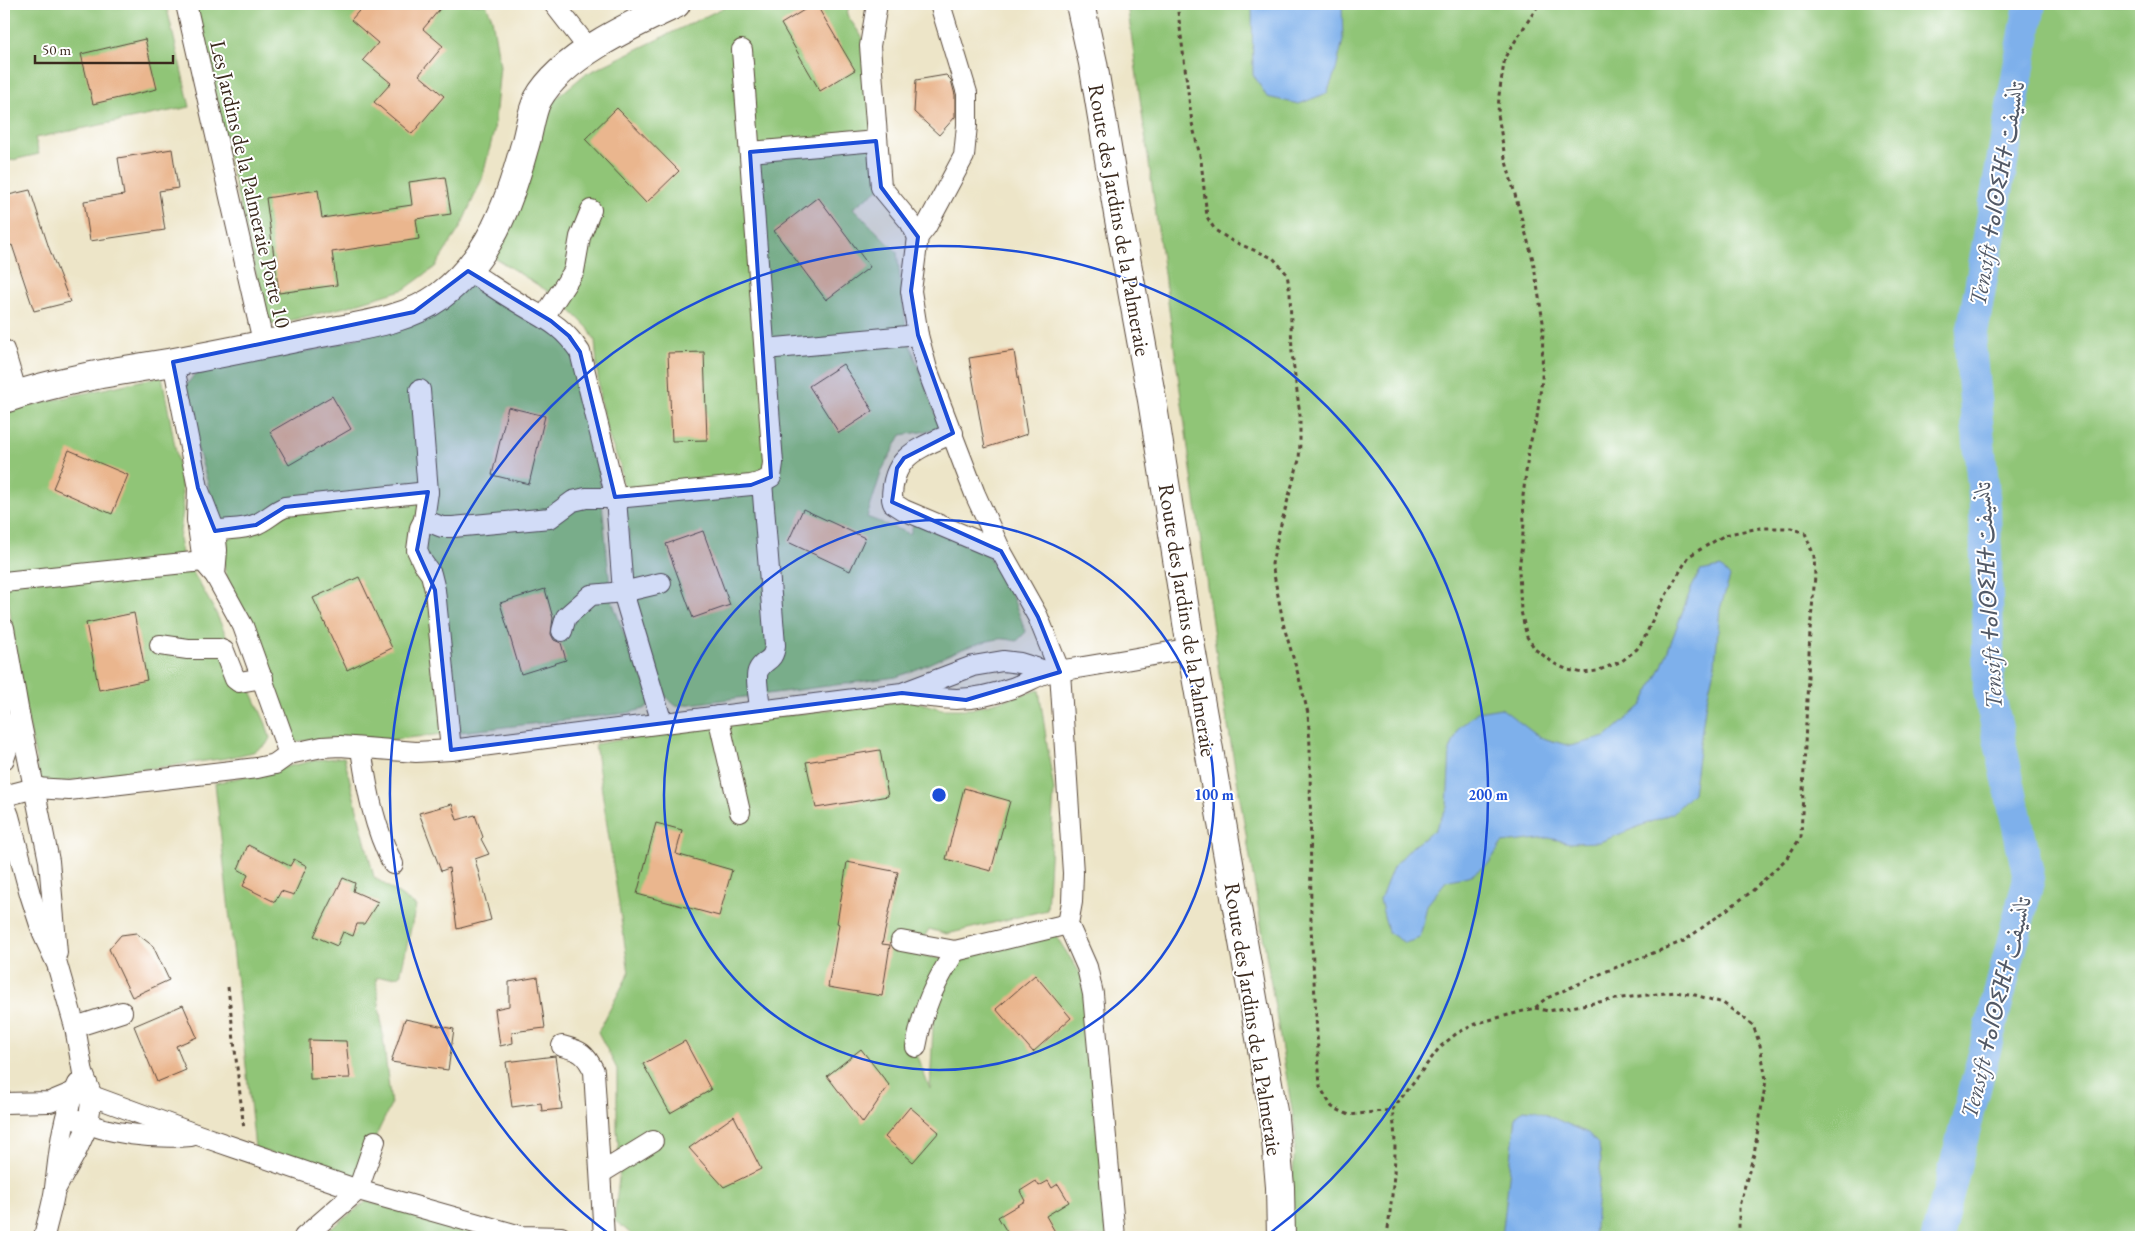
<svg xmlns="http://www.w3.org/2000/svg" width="2145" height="1241" font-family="'EB Garamond',Amiri,'Noto Sans Tifinagh',serif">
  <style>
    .green { fill: #90c577; stroke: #66784a }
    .water { fill: #7eb0eb; stroke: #5c6d84 }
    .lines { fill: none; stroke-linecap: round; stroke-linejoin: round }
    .river { stroke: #7eb0eb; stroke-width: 32 }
    .building { fill: #eab68e }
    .street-casing { stroke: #564638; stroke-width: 22 }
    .secondary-casing { stroke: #564638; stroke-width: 30 }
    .path { stroke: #564638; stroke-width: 3; stroke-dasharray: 4 4; stroke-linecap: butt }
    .street { stroke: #fff; stroke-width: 20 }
    .secondary { stroke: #fff; stroke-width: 28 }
    .marked { fill: #1d4ed8; fill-opacity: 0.2; stroke: #1d4ed8; stroke-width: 4; stroke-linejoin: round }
    .ring { fill: none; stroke: #1d4ed8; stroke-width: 2.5 }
    .labels { text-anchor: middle; stroke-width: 4; stroke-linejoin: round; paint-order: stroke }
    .street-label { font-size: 22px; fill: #3b2a1e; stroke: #fff }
    .water-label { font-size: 24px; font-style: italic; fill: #525966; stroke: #fff }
    .centre { fill: #1d4ed8; stroke: #fff; stroke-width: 2.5 }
    .ring-label { font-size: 15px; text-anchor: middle; font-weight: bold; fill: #1d4ed8; stroke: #fff; stroke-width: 4; stroke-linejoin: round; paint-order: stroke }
  </style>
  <rect width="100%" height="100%" fill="#fff"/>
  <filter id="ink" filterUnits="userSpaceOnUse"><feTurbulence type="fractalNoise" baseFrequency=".02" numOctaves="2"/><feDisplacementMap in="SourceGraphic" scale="10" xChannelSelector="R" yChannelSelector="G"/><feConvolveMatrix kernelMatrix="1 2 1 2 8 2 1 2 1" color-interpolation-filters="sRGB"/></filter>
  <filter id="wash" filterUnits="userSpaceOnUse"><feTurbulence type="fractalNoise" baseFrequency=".0096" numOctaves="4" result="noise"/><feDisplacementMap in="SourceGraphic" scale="20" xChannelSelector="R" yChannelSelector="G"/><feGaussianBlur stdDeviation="1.12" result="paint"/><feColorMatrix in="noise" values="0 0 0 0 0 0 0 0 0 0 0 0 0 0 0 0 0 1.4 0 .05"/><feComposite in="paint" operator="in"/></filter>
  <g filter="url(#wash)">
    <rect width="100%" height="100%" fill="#ede5c8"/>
    <g class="green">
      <polygon points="4,4 166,4 190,107 35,138 39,154 4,162"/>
      <polygon points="193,4 486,4 492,18 500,66 494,131 482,179 460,228 435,267 405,289 349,306 268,326"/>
      <path d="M731,4H849L847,15L867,44L881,187L853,208L897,252L907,336L941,429L901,435L882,470L867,517L910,534L914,522L987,554L1010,591L1026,632L1017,641C1011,640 1004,638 998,639C962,644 930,666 896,677L676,706L665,696L640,625L620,465L608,435L600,401L595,341L588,328L557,297L495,258L518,206L534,147L553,101L584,75Z"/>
      <polygon points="1127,4 2141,4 2141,1237 1288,1237 1296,1134 1218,666"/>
      <path d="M469,276L549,324L576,354L578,393L581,413L598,461L611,598L628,645L649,691L650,705L644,709L627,713L390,740C356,736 328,737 294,742L226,575L208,483L185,407V387L194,375L236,363L321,349L378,332Z"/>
      <polygon points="162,376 181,479 183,511 179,539 183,558 197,579 216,613 266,724 270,738 266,745 253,752 227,758 90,777 47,785 40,781 17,664 4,569 4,411"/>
      <polygon points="1039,690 1054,791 1047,910 947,934 929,929 914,954 944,959 909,1036 930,1089 934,1006 956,956 1054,933 1086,982 1107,1237 635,1237 614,1220 620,1169 617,1129 617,1069 598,1032 629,973 595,744 727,722 911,700 941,709 971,709"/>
      <polygon points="344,757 374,877 416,906 400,976 376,978 391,1105 354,1181 255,1148 215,783 317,760"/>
      <polygon points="367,1201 494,1237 320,1237"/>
    </g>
    <g class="water">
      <polygon points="1252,4 1342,4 1343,40 1336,70 1327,93 1299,104 1267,97 1253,74"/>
      <polygon points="1721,567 1730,577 1720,609 1715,664 1705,708 1693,793 1673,813 1600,842 1570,843 1549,838 1502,843 1489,863 1472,875 1446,881 1427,905 1420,938 1405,943 1388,932 1380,900 1393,867 1413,846 1435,830 1447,807 1450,750 1459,728 1477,712 1501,708 1539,737 1570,746 1606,737 1642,705 1662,666 1691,589 1700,571"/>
      <polygon points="1524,1109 1535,1110 1588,1133 1599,1145 1601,1160 1594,1237 1502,1237 1516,1116"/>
    </g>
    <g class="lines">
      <polyline class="river" points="1937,1237 2029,878 1989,691 1985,507 1970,345 2030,4"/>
    </g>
    <g id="blocks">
      <g class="building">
        <polygon points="365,4 444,4 423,29 443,46 419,75 444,96 412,134 374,102 391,83 363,60 378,43 351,20"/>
        <polygon points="814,4 816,4 855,70 820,91 781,24"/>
        <polygon points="145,39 157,89 93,104 81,54"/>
        <polygon points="946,75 951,80 955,95 955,117 939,135 914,112 916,80"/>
        <polygon points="617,108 679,171 646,203 585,139"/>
        <polygon points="172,149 178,188 159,191 165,230 90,241 84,201 124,195 118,158"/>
        <polygon points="445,177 451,214 416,219 419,239 332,252 337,285 279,293 266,198 318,190 322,218 412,205 409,182"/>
        <polygon points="30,190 49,248 70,302 34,311 12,245 4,248 4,196"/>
        <polygon points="818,197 870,267 826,300 774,231"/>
        <polygon points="1014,351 1027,434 985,448 969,358"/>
        <polygon points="704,352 707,440 672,441 668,353"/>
        <polygon points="843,364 873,411 839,433 809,386"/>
        <polygon points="332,396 351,429 289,465 270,432"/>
        <polygon points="508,407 545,416 529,484 492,475"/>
        <polygon points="69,450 128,475 112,514 53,488"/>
        <polygon points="803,509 865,538 850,571 788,542"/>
        <polygon points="703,531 730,605 693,618 666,544"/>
        <polygon points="359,577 392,648 347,670 313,598"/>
        <polygon points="545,589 553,618 551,634 554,640 561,643 566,660 521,674 500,603"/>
        <polygon points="134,613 147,680 99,690 86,623"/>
        <polygon points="880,750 888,796 816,808 806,762"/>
        <polygon points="964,788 1010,801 991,871 946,859"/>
        <polygon points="452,804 457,820 475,815 483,837 481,839 489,854 475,859 491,920 457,929 449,868 441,871 419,813"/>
        <polygon points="656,823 682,830 676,854 732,870 719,916 637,894"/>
        <polygon points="248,845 290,866 294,859 307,866 294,895 281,891 275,902 243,886 248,875 238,869"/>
        <polygon points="847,862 898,872 882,944 890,945 882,996 828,987 839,924 837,923"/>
        <polygon points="343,878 355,883 353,891 378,902 364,924 357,924 353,936 343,932 337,946 314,936"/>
        <polygon points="136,933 153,946 169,980 132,997 109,949 121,935"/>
        <polygon points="1035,975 1071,1018 1033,1052 996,1009"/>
        <polygon points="538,977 545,1028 512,1032 513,1043 500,1046 495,1009 509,1006 509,982"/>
        <polygon points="183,1005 197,1037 176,1046 186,1070 157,1082 134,1026"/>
        <polygon points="405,1019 454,1029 448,1070 391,1062"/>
        <polygon points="309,1040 346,1041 350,1078 310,1079"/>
        <polygon points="685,1041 711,1090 670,1113 643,1064"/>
        <polygon points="861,1049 889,1085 863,1123 827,1076"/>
        <polygon points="555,1056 562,1109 542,1111 541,1103 512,1107 506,1062"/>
        <polygon points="910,1107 939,1132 913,1162 885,1137"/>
        <polygon points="734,1116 761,1169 724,1187 689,1148"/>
        <polygon points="1036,1181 1039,1186 1048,1181 1052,1188 1058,1184 1069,1202 1046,1216 1058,1237 1010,1237 998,1217 1025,1201 1020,1191"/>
      </g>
    </g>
  </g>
  <g filter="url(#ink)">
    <use href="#blocks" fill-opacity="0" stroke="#564638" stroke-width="1"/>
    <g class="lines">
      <defs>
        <g id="street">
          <polyline points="186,4 264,346"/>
          <polyline points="554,4 589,49"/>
          <polyline points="877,4 870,46 881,187 910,222 918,237"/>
          <polyline points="940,4 967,93 967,125 964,156 926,227 918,237 911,291 918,335 927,369 975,494 1001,551 1038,617 1060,672 1073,873 1072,902 1068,924 1087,967 1093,994 1115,1237"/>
          <polyline points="750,152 876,141"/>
          <path d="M468,271C484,280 498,291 514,300C543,319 559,321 580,352L616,498L623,592L662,723"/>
          <polyline points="544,317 574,271 580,237 591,210"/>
          <polyline points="765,349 918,335"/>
          <polyline points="4,350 17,394"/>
          <polyline points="173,362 198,488 215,531 217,550 215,575"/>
          <polyline points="420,390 428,492 424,520 442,527 453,527 550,518 573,501 586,498 616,498 751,485 762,482 771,477 773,463 742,50"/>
          <path d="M953,433C918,449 892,455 892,499L893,503L904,510L1001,551"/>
          <polyline points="198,488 197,520 203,561 215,575 243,626 289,754"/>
          <polyline points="424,520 420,528 417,550 423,563 431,574 435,590 451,750"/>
          <path d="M215,531C228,528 241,530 254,525C266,521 273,512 285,507L428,492"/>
          <polyline points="4,582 203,561"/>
          <polyline points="4,628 19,714 49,861 57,953"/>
          <polyline points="562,631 566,617 591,595 623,592 661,583"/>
          <polyline points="160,645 188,649 219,649 224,651 235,679 239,682 263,678"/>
          <path d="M906,694C949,700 969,703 1012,688C1025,684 1038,674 1051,672C1098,665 1144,657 1191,648"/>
          <path d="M760,711C760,702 755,678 758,671C763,659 774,663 775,645L762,482"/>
          <polyline points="718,716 740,812"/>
          <path d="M361,749C367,789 374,828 393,864"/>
          <polyline points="4,759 19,714"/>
          <polyline points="4,796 35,788 69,790 257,768 275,764 289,754 322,747 340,746 416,752 451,750 902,693 973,666 1003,661 1020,663 1049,672"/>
          <polyline points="4,803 9,816 30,894 43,934 57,964 75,1027 83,1073 92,1096 88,1124 84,1134 75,1154 55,1190"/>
          <polyline points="901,941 955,951 1068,924"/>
          <polyline points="75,1027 122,1012"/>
          <path d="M562,1046C581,1051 585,1053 594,1071L604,1237"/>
          <path d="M916,1047C924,1005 933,987 955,951"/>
          <polyline points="4,1103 50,1102 74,1092 92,1096 198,1135 358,1190 521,1236 561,1237"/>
          <path d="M75,1119C108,1134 155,1139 191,1136"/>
          <polyline points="601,1173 653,1141"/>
          <path d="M44,1237C47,1221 53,1205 55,1188C59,1153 62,1116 78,1084"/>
          <polyline points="304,1237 358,1190 375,1141"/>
        </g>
        <g id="secondary">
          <polyline points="1080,4 1093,63 1118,214 1152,400 1191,648 1274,1117 1280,1187 1281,1237"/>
          <path d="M4,399C58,380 117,371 174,362C220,354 265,344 311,335C355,326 403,323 440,296C490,258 508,206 524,148C529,134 531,111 538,99C562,56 633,24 676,4"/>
        </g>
      </defs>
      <use href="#street" class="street-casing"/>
      <use href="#secondary" class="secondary-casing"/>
      <g class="path">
        <polyline points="1177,4 1192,123 1201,160 1207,217 1215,230 1232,241 1273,258 1287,274 1290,293 1292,353 1300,415 1300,443 1299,460 1278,535 1272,564 1284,627 1298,674 1308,713 1310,746 1311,927 1320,1087 1332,1107 1349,1115 1392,1110 1440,1047 1457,1033 1478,1023 1535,1008 1545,999 1607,971 1684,941 1751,892 1786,859 1801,837 1810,631 1815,576 1814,556 1805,533 1791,528 1760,528 1738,532 1725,535 1689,556 1656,612 1644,639 1637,649 1622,661 1597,671 1583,673 1568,670 1555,664 1536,650 1527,637 1521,611 1519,571 1524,524 1523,496 1529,448 1537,417 1542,379 1543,322 1533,260 1505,158 1498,114 1499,95 1505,57 1539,4"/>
        <polyline points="228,987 244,1130"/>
        <polyline points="1535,1008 1548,1011 1622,998 1675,992 1695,995 1723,1003 1753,1025 1760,1045 1766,1080 1754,1154 1739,1206 1739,1237"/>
        <path d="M1387,1237C1392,1194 1399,1153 1392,1110"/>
      </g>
      <use href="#street" class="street"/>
      <use href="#secondary" class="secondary"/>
    </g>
  </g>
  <path class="marked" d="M876,141L881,187L918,237L911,291L918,335L953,433L904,458L897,468L892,502L1001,551L1038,617L1060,672L966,700L902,693L451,750L435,590L417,550L428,492L285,507L256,525L215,531L198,488L173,362L414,312L468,271L551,321L569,336L580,352L615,497L751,485L771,477L750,152Z"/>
  <g class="ring">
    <circle cx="939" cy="795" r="275"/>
    <path d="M612 1236A549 549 0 1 1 1266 1236"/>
  </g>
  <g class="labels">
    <g class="street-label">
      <text transform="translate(251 184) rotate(77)" y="8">Les Jardins de la Palmeraie Porte 10</text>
      <text transform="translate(1120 220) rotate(80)" y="8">Route des Jardins de la Palmeraie</text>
      <text transform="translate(1188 620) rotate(81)" y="8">Route des Jardins de la Palmeraie</text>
      <text transform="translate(1254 1019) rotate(81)" y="8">Route des Jardins de la Palmeraie</text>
    </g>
    <g class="water-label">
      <text transform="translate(1997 193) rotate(-80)" y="8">Tensift ⵜⴰⵏⵙⵉⴼⵜ تانسيفت</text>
      <text transform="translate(1988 595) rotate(-93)" y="8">Tensift ⵜⴰⵏⵙⵉⴼⵜ تانسيفت</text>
      <text transform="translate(1996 1007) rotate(-76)" y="8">Tensift ⵜⴰⵏⵙⵉⴼⵜ تانسيفت</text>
    </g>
  </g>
  <circle cx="939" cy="795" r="8" class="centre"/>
  <g class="ring-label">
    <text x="1214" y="800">100 m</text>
    <text x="1488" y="800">200 m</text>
  </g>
  <rect width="2145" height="1241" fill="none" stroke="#fff" stroke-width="20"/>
  <path d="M35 55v8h138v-8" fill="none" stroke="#3b2a1e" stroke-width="2.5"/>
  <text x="42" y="55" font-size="15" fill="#3b2a1e" stroke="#ffffff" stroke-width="4" paint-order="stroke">50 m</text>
</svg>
